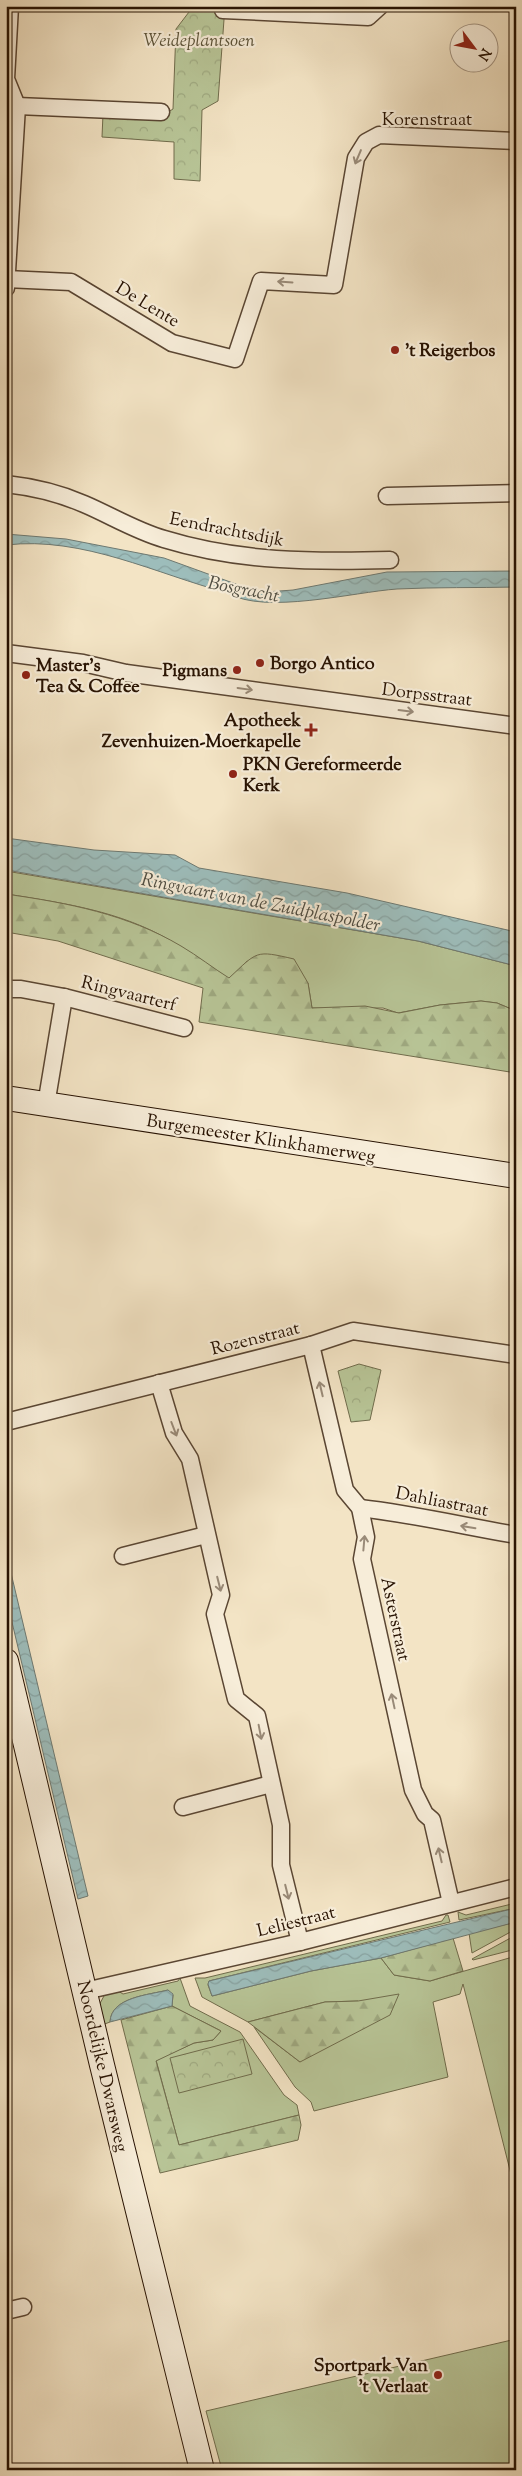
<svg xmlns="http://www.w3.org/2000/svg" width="522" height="2476" font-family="'Sorts Mill Goudy',serif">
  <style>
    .grass { fill: #b8c597; stroke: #706c4c }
    .forest { fill: url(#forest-firs); stroke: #706c4c }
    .park { fill: url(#park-crowns); stroke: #706c4c }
    .water { fill: url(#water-waves); stroke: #6e7971 }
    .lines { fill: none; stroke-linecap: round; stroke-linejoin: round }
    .street-casing { stroke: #5a4633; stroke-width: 19 }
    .secondary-casing { stroke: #271202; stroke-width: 26 }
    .street { stroke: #f7edd9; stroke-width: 16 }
    .secondary { stroke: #f7edd9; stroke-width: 24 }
    .oneway { stroke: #998a78 }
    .poi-dot { fill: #8f2418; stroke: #f7edd9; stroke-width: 2 }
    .labels { text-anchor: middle; stroke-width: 4.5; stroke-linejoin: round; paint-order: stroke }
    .park-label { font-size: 18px; font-style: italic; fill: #5a5136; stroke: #f7edd9 }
    .street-label { font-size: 18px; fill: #271202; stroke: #f7edd9 }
    .poi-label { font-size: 18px; font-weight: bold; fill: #271202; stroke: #f7edd9; text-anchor: start }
    .water-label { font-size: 19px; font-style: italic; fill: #504e43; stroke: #f7edd9 }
  </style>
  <defs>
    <pattern id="forest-firs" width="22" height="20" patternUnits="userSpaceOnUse" patternTransform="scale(1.25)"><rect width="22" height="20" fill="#b8c597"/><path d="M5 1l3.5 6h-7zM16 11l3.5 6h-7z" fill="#9ea880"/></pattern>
    <pattern id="park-crowns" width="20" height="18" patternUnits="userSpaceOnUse" patternTransform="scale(1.25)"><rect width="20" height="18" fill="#b8c597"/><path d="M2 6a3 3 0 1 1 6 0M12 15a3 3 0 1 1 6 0" fill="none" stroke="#9ea880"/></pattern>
    <pattern id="water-waves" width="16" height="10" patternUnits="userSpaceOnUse" patternTransform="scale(1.25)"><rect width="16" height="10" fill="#9dbdbb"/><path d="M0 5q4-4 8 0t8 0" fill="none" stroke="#87a19f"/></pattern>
  </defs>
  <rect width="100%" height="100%" fill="#f3e4c5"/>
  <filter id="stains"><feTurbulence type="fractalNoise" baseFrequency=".004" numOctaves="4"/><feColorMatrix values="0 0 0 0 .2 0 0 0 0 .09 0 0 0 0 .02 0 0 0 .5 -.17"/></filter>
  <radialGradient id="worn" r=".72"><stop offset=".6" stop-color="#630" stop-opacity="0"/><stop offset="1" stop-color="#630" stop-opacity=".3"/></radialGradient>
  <g class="grass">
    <path d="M6,871L418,941L516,966V1011L497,1003L481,1001L440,1005L398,1013L383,1008H312L308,983L247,961L229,979C210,966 191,952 171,941C121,911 63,903 6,894Z"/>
    <polygon points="516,1903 516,1908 459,1920 458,1912 466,1915"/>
    <polygon points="446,1915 448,1915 450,1922 209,1981 208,1985 212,1996 311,1971 381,1958 394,1975 430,1981 516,1956 516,2194 463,1984 460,1994 433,2002 448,2077 314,2111 311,2102 295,2087 254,2027 300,2062 358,2001 325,2002 248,2022 202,1997 195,1978 205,1978 442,1921"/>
    <polygon points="516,1922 516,1929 472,1953 469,1933"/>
    <polygon points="516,1935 516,1949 473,1960 472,1959"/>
    <path d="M180,1978L190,2006L240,2032L284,2095L297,2105L299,2115L179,2145L156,2060L194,2043L213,2040L221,2031L172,2006L173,1995L168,1990C149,1995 111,1997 110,2022L102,2025L97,2009L105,1994L118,1991L123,1994L178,1981Z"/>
    <polygon points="516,2339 516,2470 222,2470 206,2411"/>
  </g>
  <g class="forest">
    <path d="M6,894C68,903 127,914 181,946C198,956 213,968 229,978C258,951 255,950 294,959L308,983L312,1008L365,1006L399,1013L440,1005L481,1001L497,1003L516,1011V1073L199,1022L203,988L58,941L6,932Z"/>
    <polygon points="453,1938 463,1971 430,1981 394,1975 381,1958"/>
    <polygon points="399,1994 390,2015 300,2062 248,2022 325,2002 358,2001"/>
    <polygon points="172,2006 221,2031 213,2040 194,2043 156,2061 179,2145 299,2115 301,2125 298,2140 160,2173 121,2020"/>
  </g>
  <g class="park">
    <polygon points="190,6 225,6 218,101 202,110 200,181 174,179 174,142 102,137 103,114 162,116 173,109 176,29 189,12"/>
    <polygon points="359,1364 381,1370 370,1420 351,1422 338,1371"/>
    <polygon points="243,2039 252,2074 179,2093 170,2058"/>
  </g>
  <g class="water">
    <path d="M6,534L66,539L164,558L244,587L266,592L293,590L387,572L516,571V587C476,588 437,587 397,589C354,592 264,615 228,593C156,574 83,536 6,545Z"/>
    <polygon points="6,838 94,850 175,855 199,868 347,893 516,932 516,966 418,941 6,870"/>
    <polygon points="6,1552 88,1896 78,1899 6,1597"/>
    <polygon points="516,1908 516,1922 381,1958 311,1971 212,1996 208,1984 209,1981"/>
    <path d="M168,1990L173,1994L172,2006L110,2022C111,1997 149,1995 168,1990Z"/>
  </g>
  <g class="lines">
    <defs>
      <g id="street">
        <polyline points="223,10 368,17 380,6"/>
        <polyline points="17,106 161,112"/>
        <polyline points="6,279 71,282 172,343 235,359 261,281 334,285 356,158 366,142 379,135 516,141"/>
        <polyline points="6,288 17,106 6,79 10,6"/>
        <path d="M6,484C33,487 59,493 84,504C110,515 136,531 164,539C239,562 312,562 390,560"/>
        <polyline points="387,496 516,493"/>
        <polyline points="6,653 83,663 126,673 516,726"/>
        <polyline points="6,989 21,989 64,997 184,1028"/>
        <polyline points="46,1105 64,997"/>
        <polyline points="311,1345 345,1490 360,1508 366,1537 362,1559 413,1790 425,1814 432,1820 451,1903"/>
        <polyline points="159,1383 174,1433 190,1459 221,1595 215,1614 236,1699 257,1716 281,1825 281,1865 300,1942"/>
        <polyline points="6,1422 311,1345 353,1331 516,1355"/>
        <path d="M360,1508C412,1514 464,1526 516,1535"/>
        <polyline points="123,1556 206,1535"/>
        <polyline points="183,1807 271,1784"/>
        <polyline points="85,1991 300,1942 516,1887"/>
        <polyline points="6,2311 23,2307"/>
      </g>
      <g id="secondary">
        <polyline points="6,1098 516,1176"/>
        <polyline points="6,1661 102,2065 202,2470"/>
      </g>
    </defs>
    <use href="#street" class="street-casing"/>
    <use href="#secondary" class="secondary-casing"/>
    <use href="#street" class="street"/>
    <use href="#secondary" class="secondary"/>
  </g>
  <defs><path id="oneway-shaft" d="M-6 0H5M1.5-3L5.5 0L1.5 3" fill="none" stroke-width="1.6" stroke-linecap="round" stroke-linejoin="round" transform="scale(1.25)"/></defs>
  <g class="oneway">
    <use href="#oneway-shaft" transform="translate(358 157) rotate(113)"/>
    <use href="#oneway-shaft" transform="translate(285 282) rotate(-176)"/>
    <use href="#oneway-shaft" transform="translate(245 689) rotate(8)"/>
    <use href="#oneway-shaft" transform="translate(406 711) rotate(7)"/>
    <use href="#oneway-shaft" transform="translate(321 1389) rotate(-103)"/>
    <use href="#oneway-shaft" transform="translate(174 1429) rotate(69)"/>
    <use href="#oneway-shaft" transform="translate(468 1527) rotate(-171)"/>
    <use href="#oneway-shaft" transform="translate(364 1543) rotate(-85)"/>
    <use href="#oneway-shaft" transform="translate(219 1584) rotate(76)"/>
    <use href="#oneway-shaft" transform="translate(393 1701) rotate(-102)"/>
    <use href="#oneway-shaft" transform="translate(260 1732) rotate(79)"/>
    <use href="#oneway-shaft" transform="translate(440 1855) rotate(-103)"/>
    <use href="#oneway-shaft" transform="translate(287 1892) rotate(76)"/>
  </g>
  <g class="poi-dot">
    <circle cx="395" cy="350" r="5"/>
    <circle cx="260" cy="663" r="5"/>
    <circle cx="237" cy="670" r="5"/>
    <circle cx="26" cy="675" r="5"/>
    <path d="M308.5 722.5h5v5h5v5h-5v5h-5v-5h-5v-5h5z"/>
    <circle cx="233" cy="774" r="5"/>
    <circle cx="438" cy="2375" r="5"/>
  </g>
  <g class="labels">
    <g class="park-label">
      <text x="199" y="46">Weideplantsoen</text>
    </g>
    <g class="street-label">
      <text x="427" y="125">Korenstraat</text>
      <text transform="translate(148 304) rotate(31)" y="6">De Lente</text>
      <text transform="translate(227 529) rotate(11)" y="6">Eendrachtsdijk</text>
      <text transform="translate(427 694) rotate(7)" y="6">Dorpsstraat</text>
      <text transform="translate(129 993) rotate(14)" y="6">Ringvaarterf</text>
      <text transform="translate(261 1138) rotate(9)" y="6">Burgemeester Klinkhamerweg</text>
      <text transform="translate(255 1338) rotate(-14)" y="6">Rozenstraat</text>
      <text transform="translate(442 1501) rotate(11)" y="6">Dahliastraat</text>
      <text transform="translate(396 1619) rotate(78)" y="6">Asterstraat</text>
      <text transform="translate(296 1921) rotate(-14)" y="6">Leliestraat</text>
      <text transform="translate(103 2066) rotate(77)" y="6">Noordelijke Dwarsweg</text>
    </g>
    <g class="poi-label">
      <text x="405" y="356">'t Reigerbos</text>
      <text x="270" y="669">Borgo Antico</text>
      <text x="36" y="671">Master's<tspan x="36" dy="21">Tea &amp; Coffee</tspan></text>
      <text x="227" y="676" text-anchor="end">Pigmans</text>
      <text x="301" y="726" text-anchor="end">Apotheek<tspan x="301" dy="21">Zevenhuizen-Moerkapelle</tspan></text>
      <text x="243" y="770">PKN Gereformeerde<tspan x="243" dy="21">Kerk</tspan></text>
      <text x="428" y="2371" text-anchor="end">Sportpark Van<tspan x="428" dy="21">'t Verlaat</tspan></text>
    </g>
    <g class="water-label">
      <text transform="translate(244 588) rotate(11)" y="7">Bosgracht</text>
      <text transform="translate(261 901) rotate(11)" y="7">Ringvaart van de Zuidplaspolder</text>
    </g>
  </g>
  <rect width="522" height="2476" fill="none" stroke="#f3e4c5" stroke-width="25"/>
  <rect x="8" y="8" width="507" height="2461" fill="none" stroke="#271202" stroke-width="2.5"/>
  <rect x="12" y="12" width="497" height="2451" fill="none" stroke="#271202"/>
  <g transform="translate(474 48) rotate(122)"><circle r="24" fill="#f7edd9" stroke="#a49583"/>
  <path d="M0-4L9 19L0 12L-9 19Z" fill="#8f2418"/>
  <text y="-8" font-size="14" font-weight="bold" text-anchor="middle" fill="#271202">N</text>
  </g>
  <rect width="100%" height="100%" filter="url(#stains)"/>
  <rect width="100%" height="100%" fill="url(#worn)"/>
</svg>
